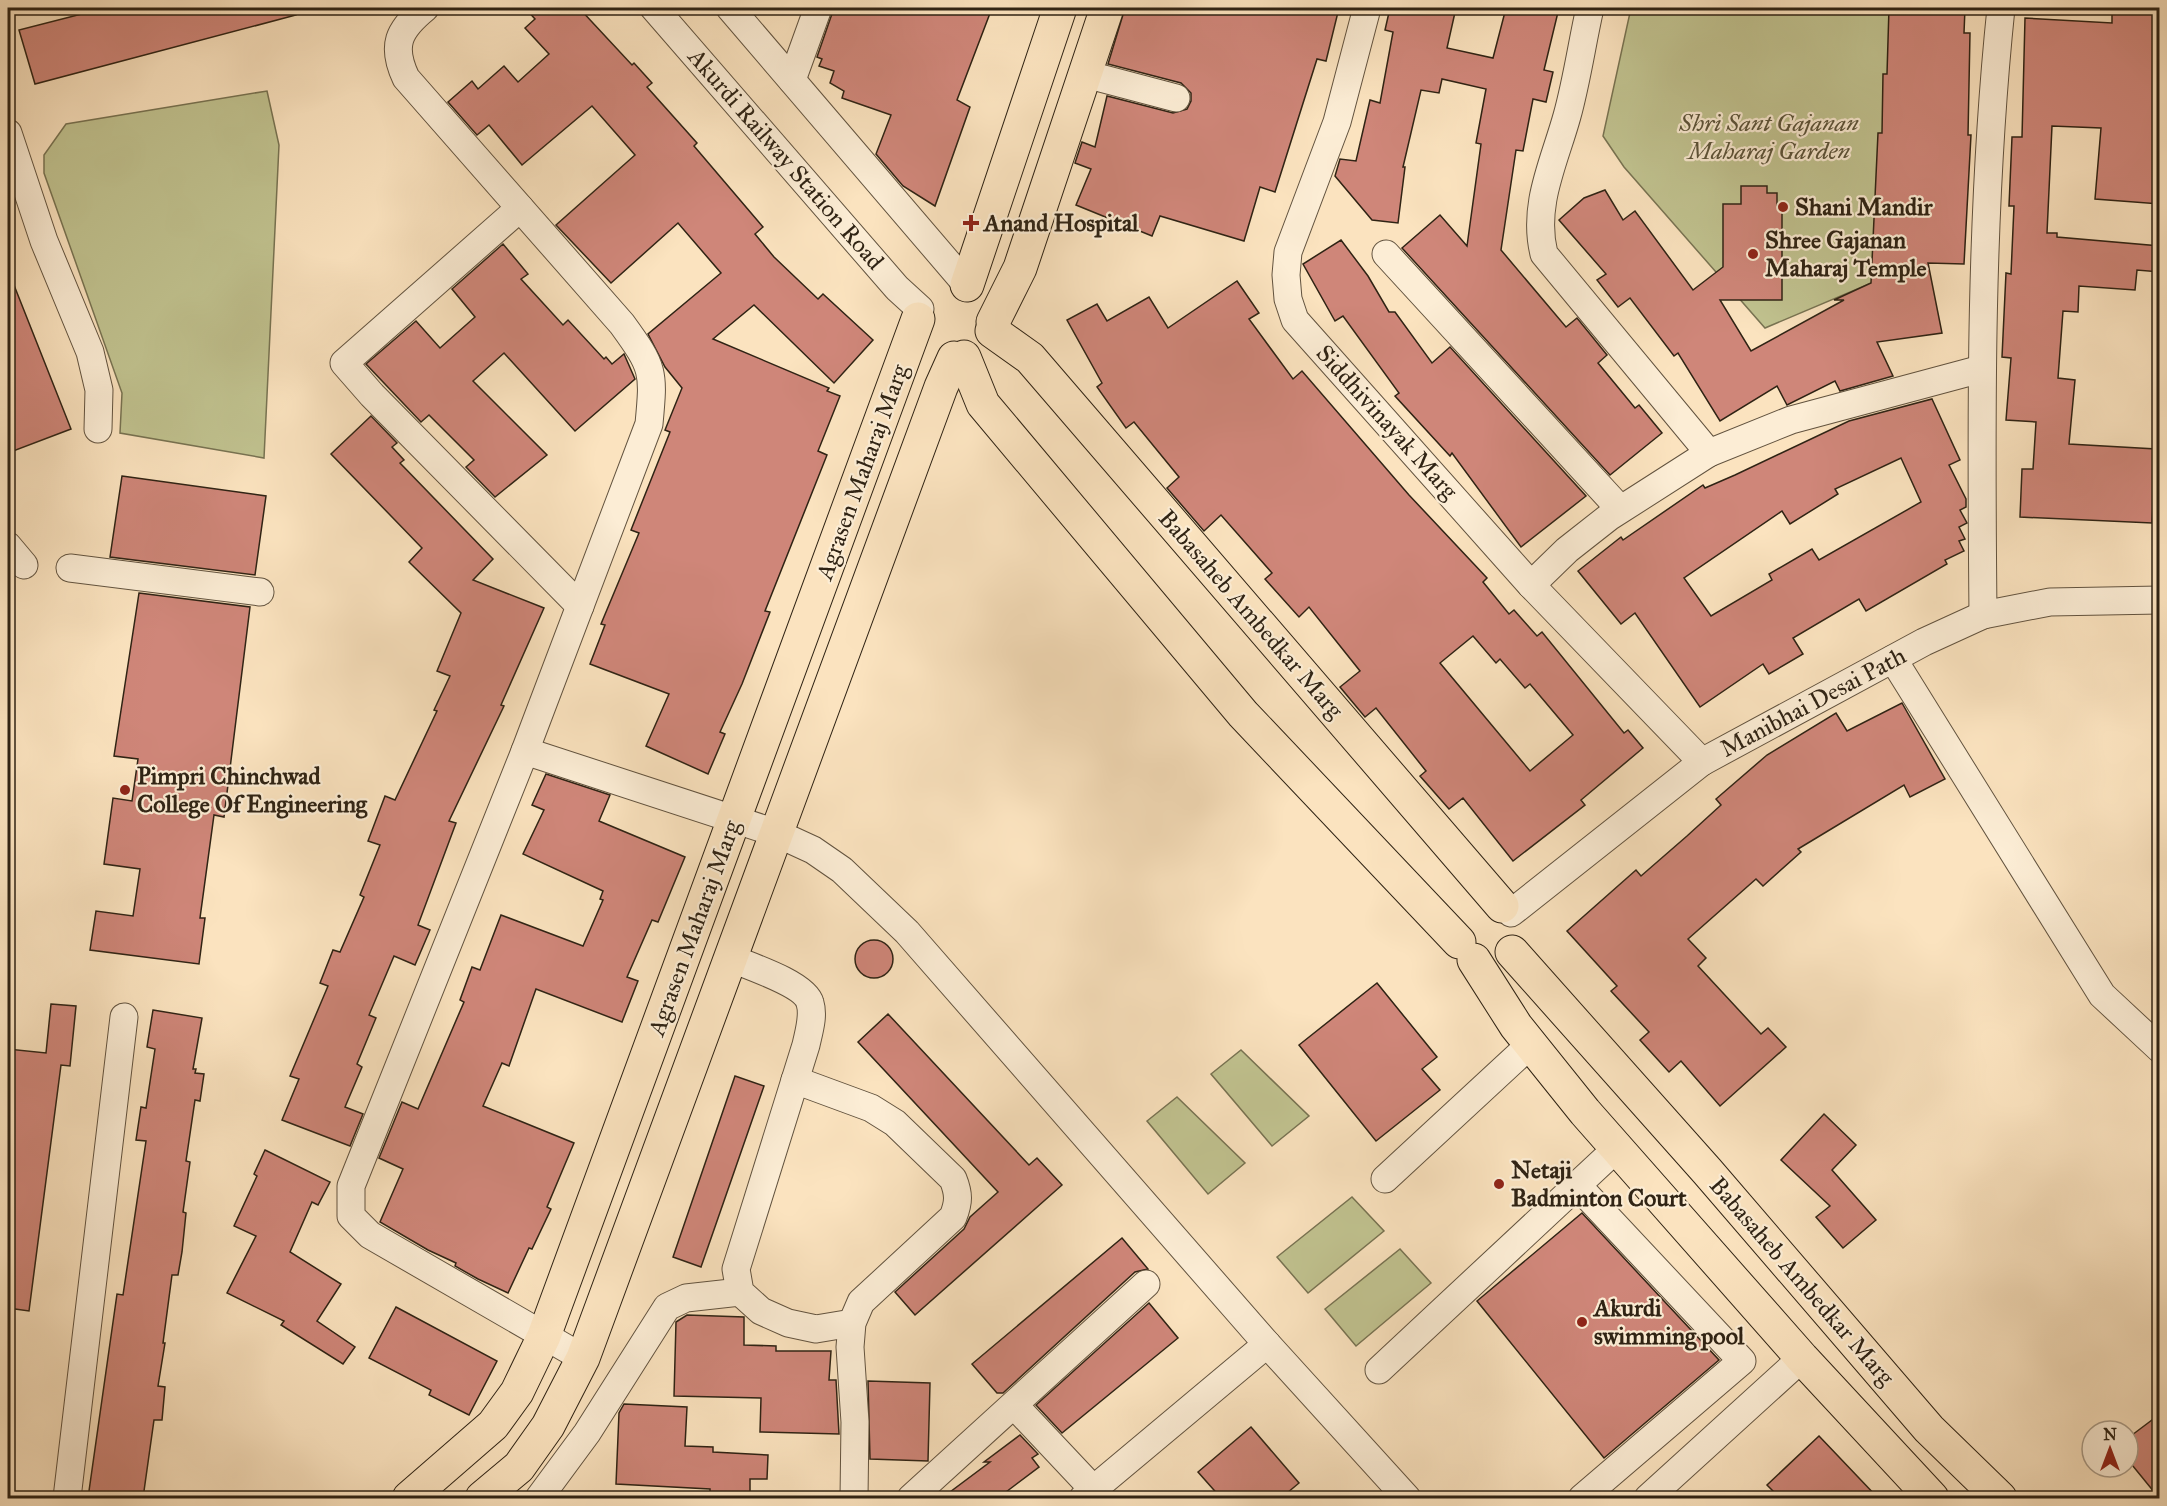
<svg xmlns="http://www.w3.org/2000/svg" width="2167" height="1506" font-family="'IM FELL Great Primer',serif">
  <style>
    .park { fill: #c1c390; stroke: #787352; stroke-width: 1.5 }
    .building { fill: #cf8679; stroke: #2f2314; stroke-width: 1.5; fill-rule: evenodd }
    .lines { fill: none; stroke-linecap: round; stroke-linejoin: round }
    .minor-casing { stroke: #62533f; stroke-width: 29 }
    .major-casing { stroke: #2f2314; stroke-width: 35 }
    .minor { stroke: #fcedd5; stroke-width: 27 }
    .major { stroke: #fbe3bf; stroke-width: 33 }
    .poi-dot { fill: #8f2418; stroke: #fcedd5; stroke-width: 2 }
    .labels { text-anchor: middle; stroke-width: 4.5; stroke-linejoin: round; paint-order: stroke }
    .park-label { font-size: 24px; font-style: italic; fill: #5b5339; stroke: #fcedd5 }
    .street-label { font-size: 24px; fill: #2f2314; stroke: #fcedd5 }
    .poi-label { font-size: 24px; font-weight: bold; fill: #2f2314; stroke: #fcedd5; text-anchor: start }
  </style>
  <rect width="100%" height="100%" fill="#fbe3bf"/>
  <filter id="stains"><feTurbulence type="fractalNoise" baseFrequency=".00333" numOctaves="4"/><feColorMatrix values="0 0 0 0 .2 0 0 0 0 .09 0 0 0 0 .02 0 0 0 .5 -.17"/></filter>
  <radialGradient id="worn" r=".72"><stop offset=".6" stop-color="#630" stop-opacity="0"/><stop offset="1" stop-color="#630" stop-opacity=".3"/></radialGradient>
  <g class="park">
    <polygon points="1631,8 1908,8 1888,276 1765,328 1624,167 1603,136"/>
    <polygon points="267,91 279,145 264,458 120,433 122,393 44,173 44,155 66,124"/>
    <polygon points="1241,1050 1309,1116 1272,1146 1211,1074"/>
    <polygon points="1177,1097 1245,1163 1208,1194 1147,1121"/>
    <polygon points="1352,1197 1384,1231 1308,1293 1277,1257"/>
    <polygon points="1400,1249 1431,1283 1356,1346 1325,1309"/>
  </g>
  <g class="building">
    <polygon points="105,8 295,8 296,15 35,84 19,30"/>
    <polygon points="525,8 579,8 632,65 634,63 652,83 647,87 697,143 694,146 763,227 755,234 774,257 818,299 823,294 873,340 834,383 754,305 713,339 829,388 827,391 840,396 818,451 827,455 765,611 770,612 742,684 720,732 725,734 708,774 646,746 669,694 590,664 605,625 601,624 639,533 631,530 670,432 665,430 682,388 665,367 648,334 721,273 678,223 611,283 556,225 635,155 592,106 522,165 489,125 477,135 448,102 472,81 478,89 504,66 518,82 549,54 525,28 535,19"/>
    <polygon points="834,8 992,8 957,100 970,107 935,206 903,186 876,154 891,115 842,98 844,91 830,83 834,71 819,66 822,59 817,57"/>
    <polygon points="1125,8 1155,14 1156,8 1339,8 1326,61 1317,59 1275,192 1260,187 1244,241 1160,216 1152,236 1076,205 1091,169 1075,163 1082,142 1095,147 1107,96 1173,113 1187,109 1191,101 1191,93 1181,83 1108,64"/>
    <polygon points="1390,8 1456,8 1447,48 1493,58 1506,8 1559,8 1544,70 1553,72 1546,102 1533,99 1523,151 1516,150 1501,250 1566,327 1577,318 1607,355 1598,363 1635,408 1639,405 1662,433 1610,475 1402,248 1440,215 1467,246 1481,144 1476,143 1486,89 1442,79 1439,93 1421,90 1403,167 1405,167 1398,223 1372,220 1335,176 1340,159 1356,161 1370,100 1380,103 1393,32 1385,30"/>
    <polygon points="1889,8 1965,8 1964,33 1970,33 1968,135 1971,135 1964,264 1928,263 1942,333 1877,342 1893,376 1840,391 1835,381 1787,405 1777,386 1720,421 1678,353 1674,356 1630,298 1618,307 1597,280 1606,274 1559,220 1584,198 1605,190 1623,220 1635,211 1693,290 1723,267 1723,204 1741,204 1741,186 1767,186 1767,193 1777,193 1777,207 1782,207 1782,300 1720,300 1751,351 1844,300 1834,300 1871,283 1878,133 1882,133 1883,74 1887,74"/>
    <polygon points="2112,8 2158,8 2154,95 2160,95 2160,204 2095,199 2101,128 2052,126 2047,233 2057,233 2057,237 2160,246 2160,272 2137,270 2135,290 2079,286 2078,312 2063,311 2058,378 2075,380 2069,444 2156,449 2152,523 2020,517 2022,469 2033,469 2036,422 2006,420 2011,358 2002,357 2006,273 2011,274 2014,206 2009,206 2012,137 2022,137 2025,18 2112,23"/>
    <polygon points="1341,240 1368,276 1389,312 1395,312 1432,363 1450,347 1586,496 1521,547 1452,453 1450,456 1395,396 1399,393 1343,316 1335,321 1303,264"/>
    <polygon points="503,244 528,274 521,279 563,325 568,320 604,359 606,357 612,364 624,354 635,379 575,431 504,353 473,381 547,455 495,497 466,467 474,460 429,415 421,422 366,364 416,321 440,348 475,317 452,289"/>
    <polygon points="8,270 71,429 8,453"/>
    <path d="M1237,281L1259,313L1249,319L1293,379L1302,371L1409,495L1487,578L1483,582L1509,614L1514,610L1537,636L1542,632L1624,733L1628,730L1643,748L1581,800L1585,805L1513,861L1463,798L1449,809L1420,776L1426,771L1376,708L1365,717L1340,687L1360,671L1309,607L1299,617L1265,579L1272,573L1221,515L1204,531L1167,488L1179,477L1134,422L1126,428L1097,387L1102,383L1067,320L1097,304L1107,321L1149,297L1168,328ZM1473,636L1496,663L1500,659L1525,688L1530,684L1573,735L1530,771L1440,663Z"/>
    <path d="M1932,399L1960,460L1949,465L1966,499V507L1960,510L1967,523L1959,527L1965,539L1959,541L1964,551L1945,560L1947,564L1866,611L1859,599L1793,638L1803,654L1769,674L1763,664L1700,707L1635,613L1621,624L1578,571L1621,537L1623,540L1703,485L1705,488L1735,475L1849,421ZM1901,458L1921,502L1819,560L1812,549L1769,574L1772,580L1711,616L1684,578L1782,511L1790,524L1838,494L1835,489Z"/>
    <polygon points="371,416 397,443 392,447 404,460 400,463 493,559 473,580 544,608 501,705 504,706 449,821 456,823 418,925 430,930 415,965 394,956 369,1015 376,1018 357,1064 362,1067 345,1107 363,1114 350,1146 282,1120 299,1079 290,1076 328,986 320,983 333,950 340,952 364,897 360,895 380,845 368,841 385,796 395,800 437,711 434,710 450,676 437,671 461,613 409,562 422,548 331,454"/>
    <polygon points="122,476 266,496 255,575 110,557"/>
    <polygon points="139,593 250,607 224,817 214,815 200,918 205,918 199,964 90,950 96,911 133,916 140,869 104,864 113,798 132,801 138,759 114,756"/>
    <polygon points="1902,703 1945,779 1910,797 1904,785 1798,849 1801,852 1763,886 1756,879 1688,939 1706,958 1698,966 1761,1034 1768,1028 1786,1047 1720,1106 1681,1061 1669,1072 1640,1040 1649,1032 1611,991 1617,986 1567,931 1636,870 1641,876 1687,836 1721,805 1716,799 1767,755 1836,713 1847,731"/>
    <polygon points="546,774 610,795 599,821 685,857 658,922 652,920 627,977 638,981 622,1022 536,989 509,1066 502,1063 483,1106 574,1143 547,1207 551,1209 532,1249 529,1248 508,1293 478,1279 455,1266 456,1263 428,1250 380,1222 403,1169 379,1158 402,1102 418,1109 464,1002 460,1000 472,967 480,970 501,915 583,946 603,900 600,899 603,891 523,854 544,810 532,805"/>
    <circle cx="874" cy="959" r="19"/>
    <polygon points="1377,983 1437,1057 1422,1069 1440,1090 1376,1141 1299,1045"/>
    <polygon points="51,1004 76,1006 70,1066 61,1065 29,1311 8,1308 8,1049 46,1053"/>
    <polygon points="153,1010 202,1018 193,1069 196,1069 195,1073 204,1074 200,1101 195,1100 186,1161 190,1162 183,1212 186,1213 182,1252 178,1275 172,1275 163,1343 165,1343 158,1386 165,1387 162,1420 154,1420 143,1498 88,1498 117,1294 123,1295 146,1141 136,1140 141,1107 146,1108 155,1049 147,1047"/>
    <polygon points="888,1014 1029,1165 1037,1158 1062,1185 915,1315 895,1292 964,1229 970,1217 998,1192 858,1042"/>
    <polygon points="735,1076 764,1086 701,1267 673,1257"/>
    <polygon points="1824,1114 1856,1145 1832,1170 1876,1220 1843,1248 1816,1217 1830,1206 1781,1160"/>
    <polygon points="265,1150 330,1182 318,1205 312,1202 290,1252 341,1284 317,1321 355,1347 343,1364 281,1325 284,1321 227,1293 256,1236 234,1226 257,1176 254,1174"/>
    <polygon points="1582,1213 1719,1360 1604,1458 1477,1301"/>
    <polygon points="1122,1238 1148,1269 1135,1272 1003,1393 997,1393 972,1364"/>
    <polygon points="1149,1303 1178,1338 1062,1433 1036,1405"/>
    <polygon points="396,1307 497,1361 469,1415 429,1395 431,1390 369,1358"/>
    <polygon points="687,1315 744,1317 744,1345 776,1346 776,1351 831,1351 829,1380 836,1380 839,1434 760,1432 761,1398 674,1396 676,1322"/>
    <polygon points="868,1381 930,1383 928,1461 870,1459"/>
    <polygon points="624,1404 687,1407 685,1446 713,1447 713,1452 768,1455 767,1479 750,1479 750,1498 710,1498 710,1489 616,1484 619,1413"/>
    <polygon points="2160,1414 2160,1498 2159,1498 2128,1460 2128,1438"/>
    <polygon points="1251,1427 1299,1483 1281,1498 1221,1498 1198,1472"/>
    <polygon points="1020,1435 1038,1454 1032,1458 1039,1467 998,1498 942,1498 990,1462 984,1462"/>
    <polygon points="1819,1436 1878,1498 1780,1498 1767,1485"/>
  </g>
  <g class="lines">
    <defs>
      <g id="minor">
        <path d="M425,8C398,30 391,46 406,78L622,324C654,368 654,371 649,424L525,751L351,1186V1216L370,1235L583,1358"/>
        <polyline points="654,8 897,288 920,309"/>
        <polyline points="730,8 967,285"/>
        <polyline points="1367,8 1337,122 1288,252 1286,275 1288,299 1295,320 1531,585 1702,762"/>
        <path d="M1590,8C1582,43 1577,80 1567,116C1554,163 1532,205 1544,254L1709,453"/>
        <polyline points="1085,74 1176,98"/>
        <polyline points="792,80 818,8"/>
        <polyline points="8,133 44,241 90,352 99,390 98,429"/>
        <polyline points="520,208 344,363 372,395 580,606"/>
        <polyline points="1386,254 1620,509"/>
        <polyline points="8,546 24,565"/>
        <polyline points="70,568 260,592"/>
        <polyline points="1531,585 1567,550 1609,517 1709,453 1791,420 1981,369"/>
        <path d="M1983,615C1981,412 1980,210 2001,8"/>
        <polyline points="1893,659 2102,995 2160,1049"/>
        <polyline points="525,751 776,833 813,850 842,870 907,932 1267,1344 1407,1498"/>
        <polyline points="1511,913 1702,762 1924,642 1983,615 2050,602 2160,600"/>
        <path d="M730,958C749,966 805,984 810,1003C814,1016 809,1031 806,1045L736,1269L740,1292L761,1311L788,1323L816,1329L852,1323"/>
        <path d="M795,1080L871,1108L895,1123L953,1179C959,1194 959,1202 953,1217L861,1302L852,1323L850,1347L855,1422L854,1498"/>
        <polyline points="1385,1179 1531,1044"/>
        <polyline points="1577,1185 1742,1361 1582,1498"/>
        <polyline points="1379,1370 1617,1148"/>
        <polyline points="1014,1405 1094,1490"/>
        <polyline points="67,1498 124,1017"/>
        <polyline points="539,1498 587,1433 667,1307 686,1298 740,1292"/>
        <polyline points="911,1498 1146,1284"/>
        <polyline points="1083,1498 1267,1344"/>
        <polyline points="1648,1498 1802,1358"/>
      </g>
      <g id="major">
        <polyline points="967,285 1060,8"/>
        <polyline points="993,322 1020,268 1107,8"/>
        <polyline points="992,331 1030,358 1502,906"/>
        <polyline points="964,357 983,404 1243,714 1459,942"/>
        <polyline points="1512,952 1707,1171 1929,1429 2000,1498"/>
        <polyline points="1474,960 1516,1026 1585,1112 1802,1358 1932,1498"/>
        <polyline points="409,1498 493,1425 517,1392 544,1336 918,319"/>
        <polyline points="482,1498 519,1467 548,1426 583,1358 941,387 954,358"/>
      </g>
    </defs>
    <use href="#minor" class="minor-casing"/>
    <use href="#major" class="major-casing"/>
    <use href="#minor" class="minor"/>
    <use href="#major" class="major"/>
  </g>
  <g class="poi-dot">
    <circle cx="1783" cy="207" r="6"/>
    <path d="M968 214h6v6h6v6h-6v6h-6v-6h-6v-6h6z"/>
    <circle cx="1753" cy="254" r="6"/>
    <circle cx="125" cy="790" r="6"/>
    <circle cx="1499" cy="1184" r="6"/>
    <circle cx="1582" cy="1322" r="6"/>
  </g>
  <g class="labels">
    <g class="park-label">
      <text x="1769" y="131">Shri Sant Gajanan<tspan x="1769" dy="28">Maharaj Garden</tspan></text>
    </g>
    <g class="street-label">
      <text transform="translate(786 159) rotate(49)" y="8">Akurdi Railway Station Road</text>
      <text transform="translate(1387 422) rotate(48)" y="8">Siddhivinayak Marg</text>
      <text transform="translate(862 472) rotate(-70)" y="8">Agrasen Maharaj Marg</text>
      <text transform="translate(1251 614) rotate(49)" y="8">Babasaheb Ambedkar Marg</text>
      <text transform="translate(1813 702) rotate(-28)" y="8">Manibhai Desai Path</text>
      <text transform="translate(694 928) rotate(-70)" y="8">Agrasen Maharaj Marg</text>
      <text transform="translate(1802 1281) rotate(49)" y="8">Babasaheb Ambedkar Marg</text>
    </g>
    <g class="poi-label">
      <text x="1795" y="215">Shani Mandir</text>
      <text x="984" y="231">Anand Hospital</text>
      <text x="1765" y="248">Shree Gajanan<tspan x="1765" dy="28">Maharaj Temple</tspan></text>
      <text x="137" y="784">Pimpri Chinchwad<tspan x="137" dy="28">College Of Engineering</tspan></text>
      <text x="1511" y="1178">Netaji<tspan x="1511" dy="28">Badminton Court</tspan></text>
      <text x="1594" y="1316">Akurdi<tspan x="1594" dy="28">swimming pool</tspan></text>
    </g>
  </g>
  <rect width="2167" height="1506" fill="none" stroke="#fbe3bf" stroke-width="30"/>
  <rect x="9" y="9" width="2149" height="1488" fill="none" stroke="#2f2314" stroke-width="3"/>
  <rect x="15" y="15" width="2137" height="1476" fill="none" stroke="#2f2314" stroke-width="1.5"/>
  <g transform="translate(2110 1449)"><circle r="28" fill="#fcedd5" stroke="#aa9c88" stroke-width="1.5"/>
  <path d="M0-4.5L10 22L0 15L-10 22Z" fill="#8f2418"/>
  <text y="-9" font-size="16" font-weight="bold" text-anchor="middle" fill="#2f2314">N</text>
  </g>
  <rect width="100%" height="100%" filter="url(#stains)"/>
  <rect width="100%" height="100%" fill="url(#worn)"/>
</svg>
